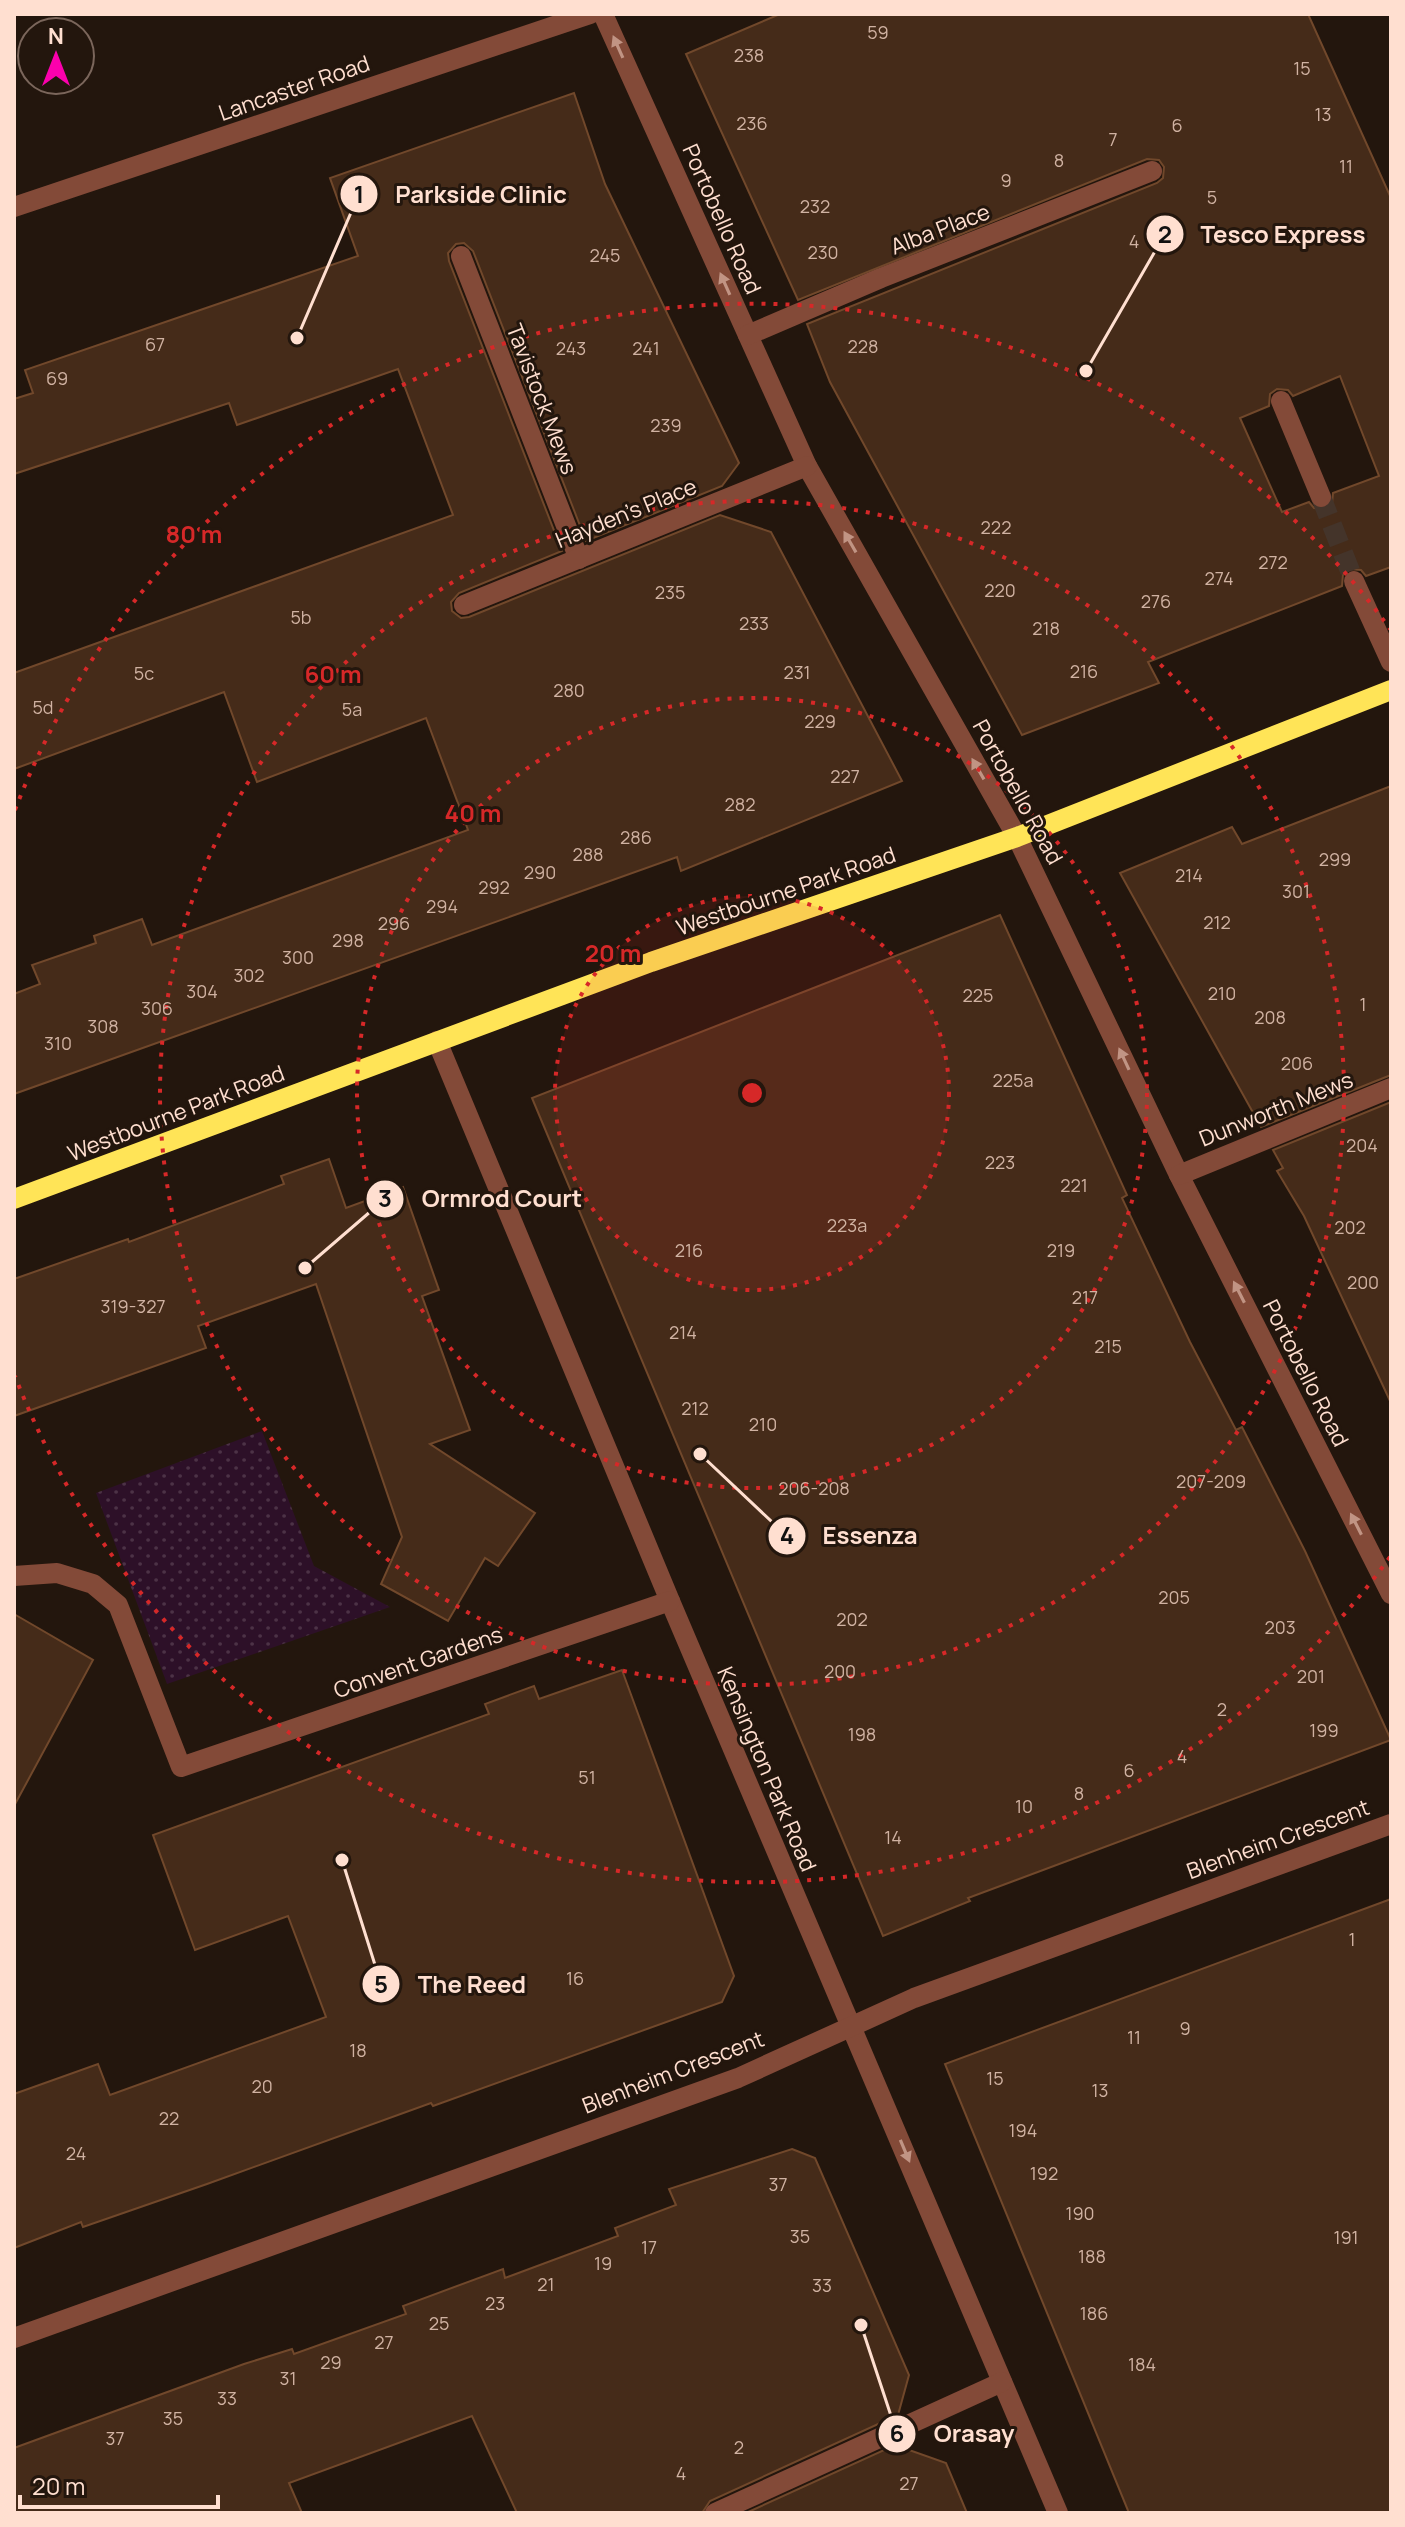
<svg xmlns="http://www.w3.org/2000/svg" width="1405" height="2527" font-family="Manrope,sans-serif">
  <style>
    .green { fill: url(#green-dots) }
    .building { fill: #452b19; stroke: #71482b; stroke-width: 2; fill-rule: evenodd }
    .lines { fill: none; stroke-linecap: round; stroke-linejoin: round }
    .minor-tunnel { stroke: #44342a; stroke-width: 20; stroke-dasharray: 20 10; stroke-linecap: butt }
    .minor { stroke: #834a38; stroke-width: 20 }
    .major { stroke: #ffe457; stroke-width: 20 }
    .oneway { fill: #c19484 }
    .ring { fill: none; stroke: #d62828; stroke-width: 4; stroke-dasharray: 4 8 }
    .labels { text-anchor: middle; stroke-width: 6; stroke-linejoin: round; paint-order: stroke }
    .number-label { font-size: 18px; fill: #d0b2a2 }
    .street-label { font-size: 22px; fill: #ffdfd0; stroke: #23160d }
    .centre { fill: #d62828; stroke: #23160d; stroke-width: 4 }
    .ring-label { font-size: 24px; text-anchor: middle; font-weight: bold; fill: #d62828; stroke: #23160d; stroke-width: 6; stroke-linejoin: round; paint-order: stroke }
    .leader { fill: none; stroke: #ffdfd0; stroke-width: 3 }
    .callout-dot { fill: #ffdfd0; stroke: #23160d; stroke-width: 3 }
    .mark-label { font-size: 24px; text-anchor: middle; font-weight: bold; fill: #111 }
    .callout-label { font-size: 24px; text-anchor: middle; font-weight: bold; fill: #ffdfd0; stroke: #23160d; stroke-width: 6; stroke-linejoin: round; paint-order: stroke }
  </style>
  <defs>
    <pattern id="green-dots" width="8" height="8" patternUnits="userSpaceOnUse" patternTransform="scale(2)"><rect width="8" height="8" fill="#2d1028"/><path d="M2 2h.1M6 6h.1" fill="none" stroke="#4c3246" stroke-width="1.8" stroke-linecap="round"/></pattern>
  </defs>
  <rect width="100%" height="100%" fill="#23160d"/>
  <polygon class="green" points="262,1431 314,1566 390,1607 167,1684 96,1493"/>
  <g class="building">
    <path d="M780,14H1308L1391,198V567L1366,576L1361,570L1349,569L1343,574L1342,586L1148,662L1159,683L1022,735L830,382L807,324L1157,183L1163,178L1164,167L1159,160L1147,159L798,300L686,54ZM1340,376L1379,476L1333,493L1332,504L1325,509L1314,508L1309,502L1282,512L1240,418L1269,406L1270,394L1277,389L1288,390L1293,396Z"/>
    <polygon points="574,93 605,184 739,463 722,486 586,541 473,251 464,243 456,244 448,253 449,261 562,551 459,593 451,602 452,611 461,618 469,617 720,515 771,532 902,781 681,871 677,857 14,1094 14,994 40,984 32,965 96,943 94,936 142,919 152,945 468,830 426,718 257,782 224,692 14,769 14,673 453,515 398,369 237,425 229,403 14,474 14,399 33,393 25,370 358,256 330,178"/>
    <polygon points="1391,786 1391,1075 1261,1127 1120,873 1232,827 1242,844"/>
    <polygon points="1000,915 1127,1195 1122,1198 1190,1342 1236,1430 1242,1427 1305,1551 1391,1740 968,1898 970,1901 883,1936 532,1098"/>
    <polygon points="1391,1102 1391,1403 1304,1216 1277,1171 1283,1168 1273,1150"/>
    <polygon points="329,1159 346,1208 403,1187 439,1290 422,1296 470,1430 430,1444 535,1513 498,1566 485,1558 448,1621 381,1584 402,1537 316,1284 198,1326 206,1348 14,1416 14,1279 128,1239 129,1242 284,1184 281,1176"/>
    <polygon points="14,1614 93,1660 14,1806"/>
    <polygon points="622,1670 734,1976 722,2002 433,2106 431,2103 207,2184 83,2227 81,2222 14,2248 14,2094 98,2064 110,2095 326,2017 288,1916 195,1950 153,1835 489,1714 485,1704 534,1686 539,1699"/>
    <polygon points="1391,1899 1391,2513 1129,2513 945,2064"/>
    <polygon points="792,2149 815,2158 909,2375 898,2415 710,2501 702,2513 517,2513 472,2416 289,2483 302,2513 14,2513 14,2448 244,2364 292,2349 294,2354 406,2314 403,2306 503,2269 505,2278 618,2236 615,2228 676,2205 669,2189"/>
    <polygon points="895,2445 946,2463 967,2513 746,2513"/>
  </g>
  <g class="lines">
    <polyline class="minor-tunnel" points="1321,497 1354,581"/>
    <g class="minor">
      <polyline points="603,14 807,466 1017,837 1179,1175 1391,1594"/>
      <polyline points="14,207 590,14"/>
      <polyline points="461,256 579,559"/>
      <polyline points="748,335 881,278 1152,171"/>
      <polyline points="1281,401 1321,497"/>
      <polyline points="1354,581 1391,662"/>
      <polyline points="464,605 807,466"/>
      <polyline points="437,1041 670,1601 1058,2513"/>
      <polyline points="1179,1175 1391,1088"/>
      <polyline points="14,1576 57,1573 93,1584 118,1605 181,1767 670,1601"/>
      <polyline points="14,2338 738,2078 914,1998 1391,1824"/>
      <polyline points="715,2513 1002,2382"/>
    </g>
    <polyline class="major" points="14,1199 651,962 1017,837 1391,690"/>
  </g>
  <defs><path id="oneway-solid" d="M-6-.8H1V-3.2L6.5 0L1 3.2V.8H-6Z" transform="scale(2)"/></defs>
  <g class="oneway">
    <use href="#oneway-solid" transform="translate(618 47) rotate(-114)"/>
    <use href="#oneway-solid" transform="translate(725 284) rotate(-114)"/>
    <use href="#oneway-solid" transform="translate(850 542) rotate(-120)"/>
    <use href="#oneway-solid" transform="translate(978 769) rotate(-120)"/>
    <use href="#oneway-solid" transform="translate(1124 1059) rotate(-115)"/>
    <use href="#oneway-solid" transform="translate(1239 1292) rotate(-117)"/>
    <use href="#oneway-solid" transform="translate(1356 1524) rotate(-117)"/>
    <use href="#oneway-solid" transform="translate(905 2151) rotate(67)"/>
  </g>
  <circle cx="752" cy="1093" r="197" fill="#d62828" fill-opacity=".12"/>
  <g class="ring">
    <circle cx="752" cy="1093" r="197"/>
    <circle cx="752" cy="1093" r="395"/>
    <circle cx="752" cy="1093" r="592"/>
    <path d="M1390 1557A789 789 0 0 1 15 1376M15 810A789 789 0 0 1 1390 629"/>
  </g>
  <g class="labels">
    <g class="number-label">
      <text x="878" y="39">59</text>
      <text x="749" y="62">238</text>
      <text x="1302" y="75">15</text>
      <text x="1323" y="121">13</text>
      <text x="752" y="130">236</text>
      <text x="1177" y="132">6</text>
      <text x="1113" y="146">7</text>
      <text x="1059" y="167">8</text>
      <text x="1346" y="173">11</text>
      <text x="1006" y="187">9</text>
      <text x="1212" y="204">5</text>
      <text x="815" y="213">232</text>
      <text x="1134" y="248">4</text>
      <text x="823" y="259">230</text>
      <text x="605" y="262">245</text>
      <text x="155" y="351">67</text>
      <text x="863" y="353">228</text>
      <text x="571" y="355">243</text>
      <text x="646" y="355">241</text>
      <text x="57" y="385">69</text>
      <text x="666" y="432">239</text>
      <text x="996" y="534">222</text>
      <text x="1273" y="569">272</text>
      <text x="1219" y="585">274</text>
      <text x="1000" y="597">220</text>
      <text x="670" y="599">235</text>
      <text x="1156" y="608">276</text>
      <text x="301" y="624">5b</text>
      <text x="754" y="630">233</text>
      <text x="1046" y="635">218</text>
      <text x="1084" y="678">216</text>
      <text x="797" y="679">231</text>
      <text x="144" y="680">5c</text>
      <text x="569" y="697">280</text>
      <text x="43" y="714">5d</text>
      <text x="352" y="716">5a</text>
      <text x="820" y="728">229</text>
      <text x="845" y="783">227</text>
      <text x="740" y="811">282</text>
      <text x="636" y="844">286</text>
      <text x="588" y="861">288</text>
      <text x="1335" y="866">299</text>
      <text x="540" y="879">290</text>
      <text x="1189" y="882">214</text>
      <text x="494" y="894">292</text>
      <text x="1296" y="898">301</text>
      <text x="442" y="913">294</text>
      <text x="1217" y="929">212</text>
      <text x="394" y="930">296</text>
      <text x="348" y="947">298</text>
      <text x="298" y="964">300</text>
      <text x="249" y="982">302</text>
      <text x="202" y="998">304</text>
      <text x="1222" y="1000">210</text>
      <text x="978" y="1002">225</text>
      <text x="1363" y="1011">1</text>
      <text x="157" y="1015">306</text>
      <text x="1270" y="1024">208</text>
      <text x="103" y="1033">308</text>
      <text x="58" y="1050">310</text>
      <text x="1297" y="1070">206</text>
      <text x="1013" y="1087">225a</text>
      <text x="1362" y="1152">204</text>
      <text x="1000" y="1169">223</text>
      <text x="1074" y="1192">221</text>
      <text x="847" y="1232">223a</text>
      <text x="1350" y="1234">202</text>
      <text x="689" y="1257">216</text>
      <text x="1061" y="1257">219</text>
      <text x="1363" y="1289">200</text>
      <text x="1085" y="1304">217</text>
      <text x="133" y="1313">319-327</text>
      <text x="683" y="1339">214</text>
      <text x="1108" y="1353">215</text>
      <text x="695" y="1415">212</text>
      <text x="763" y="1431">210</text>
      <text x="1211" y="1488">207-209</text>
      <text x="814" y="1495">206-208</text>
      <text x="1174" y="1604">205</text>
      <text x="852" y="1626">202</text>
      <text x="1280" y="1634">203</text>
      <text x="840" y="1678">200</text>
      <text x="1311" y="1683">201</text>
      <text x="1222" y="1716">2</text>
      <text x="1324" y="1737">199</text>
      <text x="862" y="1741">198</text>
      <text x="1182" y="1763">4</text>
      <text x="1129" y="1777">6</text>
      <text x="587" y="1784">51</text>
      <text x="1079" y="1800">8</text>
      <text x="1024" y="1813">10</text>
      <text x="893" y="1844">14</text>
      <text x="1352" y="1946">1</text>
      <text x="575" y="1985">16</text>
      <text x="1185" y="2035">9</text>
      <text x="1134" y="2044">11</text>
      <text x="358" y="2057">18</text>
      <text x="995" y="2085">15</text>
      <text x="262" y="2093">20</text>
      <text x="1100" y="2097">13</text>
      <text x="169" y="2125">22</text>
      <text x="1023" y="2137">194</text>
      <text x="76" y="2160">24</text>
      <text x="1044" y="2180">192</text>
      <text x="778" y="2191">37</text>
      <text x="1080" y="2220">190</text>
      <text x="800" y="2243">35</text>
      <text x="1346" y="2244">191</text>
      <text x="649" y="2254">17</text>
      <text x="1092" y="2263">188</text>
      <text x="603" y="2270">19</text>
      <text x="546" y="2291">21</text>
      <text x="822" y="2292">33</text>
      <text x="495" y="2310">23</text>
      <text x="1094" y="2320">186</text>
      <text x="439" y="2330">25</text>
      <text x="384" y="2349">27</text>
      <text x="331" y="2369">29</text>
      <text x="1142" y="2371">184</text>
      <text x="288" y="2385">31</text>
      <text x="227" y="2405">33</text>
      <text x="173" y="2425">35</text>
      <text x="115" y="2445">37</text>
      <text x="739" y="2454">2</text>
      <text x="681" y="2480">4</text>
      <text x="909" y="2490">27</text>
    </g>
    <g class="street-label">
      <text transform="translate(294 88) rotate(-19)" y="8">Lancaster Road</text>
      <text transform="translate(722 219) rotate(66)" y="8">Portobello Road</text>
      <text transform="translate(940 229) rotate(-21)" y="8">Alba Place</text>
      <text transform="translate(542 399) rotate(69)" y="8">Tavistock Mews</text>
      <text transform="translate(626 513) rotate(-22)" y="8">Hayden's Place</text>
      <text transform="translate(1018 792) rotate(61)" y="8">Portobello Road</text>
      <text transform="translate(786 891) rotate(-19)" y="8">Westbourne Park Road</text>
      <text transform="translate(1276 1109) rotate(-22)" y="8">Dunworth Mews</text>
      <text transform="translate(176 1113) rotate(-21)" y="8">Westbourne Park Road</text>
      <text transform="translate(1306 1373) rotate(63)" y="8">Portobello Road</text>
      <text transform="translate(418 1662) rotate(-19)" y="8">Convent Gardens</text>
      <text transform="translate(767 1769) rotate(67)" y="8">Kensington Park Road</text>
      <text transform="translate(1278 1839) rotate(-20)" y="8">Blenheim Crescent</text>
      <text transform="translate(673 2072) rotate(-21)" y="8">Blenheim Crescent</text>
    </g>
  </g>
  <circle cx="752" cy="1093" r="12" class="centre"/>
  <g class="ring-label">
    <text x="194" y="543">80 m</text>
    <text x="333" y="683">60 m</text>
    <text x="473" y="822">40 m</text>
    <text x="613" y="962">20 m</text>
  </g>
  <path class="leader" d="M297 338L359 194M1086 371L1165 234M305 1268L385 1199M700 1454L787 1536M342 1860L381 1984M861 2325L897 2434"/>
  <g class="callout-dot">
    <circle cx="297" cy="338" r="8"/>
    <circle cx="1086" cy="371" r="8"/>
    <circle cx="305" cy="1268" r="8"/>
    <circle cx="700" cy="1454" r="8"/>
    <circle cx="342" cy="1860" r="8"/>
    <circle cx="861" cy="2325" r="8"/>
    <circle cx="359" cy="194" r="20"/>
    <circle cx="1165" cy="234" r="20"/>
    <circle cx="385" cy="1199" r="20"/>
    <circle cx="787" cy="1536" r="20"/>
    <circle cx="381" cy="1984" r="20"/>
    <circle cx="897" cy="2434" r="20"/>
  </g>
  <g class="mark-label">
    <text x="359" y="203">1</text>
    <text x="1165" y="243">2</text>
    <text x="385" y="1207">3</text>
    <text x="787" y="1544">4</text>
    <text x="381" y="1993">5</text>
    <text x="897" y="2442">6</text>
  </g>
  <g class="callout-label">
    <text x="481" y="203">Parkside Clinic</text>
    <text x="1283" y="243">Tesco Express</text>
    <text x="502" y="1207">Ormrod Court</text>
    <text x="870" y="1544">Essenza</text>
    <text x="472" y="1993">The Reed</text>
    <text x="974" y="2442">Orasay</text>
  </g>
  <rect width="1405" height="2527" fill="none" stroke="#ffdfd0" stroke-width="32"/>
  <g transform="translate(56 56)"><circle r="38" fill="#23160d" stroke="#7b665b" stroke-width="2"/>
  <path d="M0-6L14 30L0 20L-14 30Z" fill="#fb00ad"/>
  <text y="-12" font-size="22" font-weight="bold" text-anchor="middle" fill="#ffdfd0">N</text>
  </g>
  <path d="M20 2495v12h198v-12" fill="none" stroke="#ffdfd0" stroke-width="4"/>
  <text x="32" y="2495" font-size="24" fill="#ffdfd0" stroke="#23160d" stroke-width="6" paint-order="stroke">20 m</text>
</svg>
